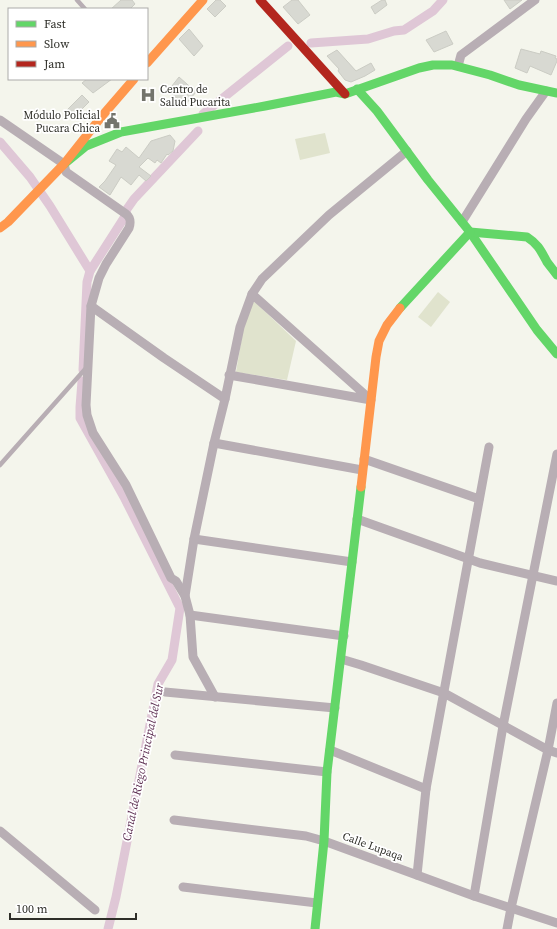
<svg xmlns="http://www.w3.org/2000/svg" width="557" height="929" font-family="'Source Serif 4',serif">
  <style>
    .green { fill: #e0e3cd }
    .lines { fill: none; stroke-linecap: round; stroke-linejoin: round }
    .canal { stroke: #dfc7d6; stroke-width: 9 }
    .building { fill: #d8d9d2; stroke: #cbccc4 }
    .lane { stroke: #b8aeb4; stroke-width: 4.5 }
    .street { stroke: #b8aeb4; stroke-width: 9 }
    .fast { stroke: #63d668; stroke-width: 9 }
    .slow { stroke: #ff974d; stroke-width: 9 }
    .jam { stroke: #b3261e; stroke-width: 9 }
    .labels { text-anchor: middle; stroke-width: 3.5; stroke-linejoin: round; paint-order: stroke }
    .poi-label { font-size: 11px; fill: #2e2e28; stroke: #fff; text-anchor: start }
    .street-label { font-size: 11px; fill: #2e2e28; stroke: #fff }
    .water-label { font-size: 12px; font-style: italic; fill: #5f3154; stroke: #fff }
  </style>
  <rect width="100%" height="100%" fill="#f4f5ec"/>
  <g class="green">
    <polygon points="325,133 330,153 300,160 295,139"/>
    <polygon points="438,292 450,302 431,327 418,317"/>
    <polygon points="254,301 296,341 287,380 236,372 244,325"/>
  </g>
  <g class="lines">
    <g class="canal">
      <polyline points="311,43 368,39 394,31 404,30 433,11 443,0"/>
      <polyline points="203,114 288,46"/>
      <polyline points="0,142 30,177 50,206 90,271 87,282 83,370"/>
      <polyline points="90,271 124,218 127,209 134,199 198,131"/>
      <polyline points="82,381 80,407 80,418 124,497 180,608 172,660 158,684 116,897 108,929"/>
    </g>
  </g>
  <g class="building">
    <polygon points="121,0 132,0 135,4 130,9 111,9"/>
    <polygon points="216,0 220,0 226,6 215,17 207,9"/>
    <polygon points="292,0 298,0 310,15 298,24 283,7"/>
    <polygon points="382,0 385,0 387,5 375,14 371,7"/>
    <polygon points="504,0 522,0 510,9"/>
    <polygon points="189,29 203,46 194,56 179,39"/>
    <polygon points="446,31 453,44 434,52 426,40"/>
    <polygon points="521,49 540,54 541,51 556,56 555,58 557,59 557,61 551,75 530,66 527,73 515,68"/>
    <polygon points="337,50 356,71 371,63 375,70 365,76 351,82 345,80 338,71 339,69 327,56"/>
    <polygon points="179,77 196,92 185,105 168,91"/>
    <polygon points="87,79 112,79 93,93 82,83"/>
    <polygon points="82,95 89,102 73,118 66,111"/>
    <polygon points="170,135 175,141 173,151 168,155 167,154 161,163 157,160 155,163 148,158 139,167 151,176 146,181 139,175 131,185 121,177 110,195 99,187 105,181 116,165 109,161 117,149 122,152 126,147 139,158 151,141"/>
  </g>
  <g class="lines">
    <g class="lane">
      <polyline points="77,0 85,9"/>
      <polyline points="0,465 87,367"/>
    </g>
    <g class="street">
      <polyline points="458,66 461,55 535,0"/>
      <path d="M0,120L64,164L66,172L126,214C131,218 131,222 129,228L106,264L99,278L91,306L86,405L87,415L93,433L126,485L171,578L176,581L185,596L190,615L193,657L215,697"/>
      <polyline points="462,222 526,119 546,91"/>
      <polyline points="91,306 164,358 225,399"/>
      <polyline points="229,375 371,400 252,294"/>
      <polyline points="214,443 362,470"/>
      <polyline points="364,459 479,499"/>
      <polyline points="357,519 480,563 557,581"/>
      <polyline points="194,539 352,562"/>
      <polyline points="185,596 194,539 214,443 225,399 240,327 252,294 262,279 329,215 407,151"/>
      <polyline points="190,615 344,636"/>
      <polyline points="341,659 361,665 444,693 548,750 557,753"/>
      <polyline points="165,692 335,708"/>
      <polyline points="330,750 426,789"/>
      <polyline points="175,755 327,772"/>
      <polyline points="174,820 306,836 324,841 474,896 557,923"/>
      <polyline points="0,831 95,910"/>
      <polyline points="417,875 426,789 489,447"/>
      <polyline points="183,887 317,903"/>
      <polyline points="474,896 503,726 557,454"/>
      <polyline points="507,929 511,908 548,750 557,703"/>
    </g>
    <g class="fast">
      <polyline points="357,89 377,111 428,180 470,232 537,330 557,354"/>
      <polyline points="64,164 86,146 121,132 265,106 336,92 345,94 419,68 433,65 452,65 490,75 519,85 557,93"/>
      <path d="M470,232L527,237C538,244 541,251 547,262C550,266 554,271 557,275"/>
      <polyline points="400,308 470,232"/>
      <polyline points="315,929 324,841 327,772 361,487"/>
    </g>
    <g class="slow">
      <polyline points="147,63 203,0"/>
      <polyline points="0,228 8,222 64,164 102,116 134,79"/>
      <polyline points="361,487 376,357 379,341 387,325 400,308"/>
    </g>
    <polyline class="jam" points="260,0 345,94"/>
  </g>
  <defs>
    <symbol id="hospital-bare" viewBox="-9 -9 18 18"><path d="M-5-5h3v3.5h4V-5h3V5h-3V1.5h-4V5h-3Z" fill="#73746d" stroke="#fff" stroke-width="2.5" paint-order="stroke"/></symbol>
    <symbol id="civic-bare" viewBox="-9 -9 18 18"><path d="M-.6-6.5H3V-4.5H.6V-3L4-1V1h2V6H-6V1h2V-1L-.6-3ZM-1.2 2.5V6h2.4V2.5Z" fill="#73746d" stroke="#fff" stroke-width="2.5" paint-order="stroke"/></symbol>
  </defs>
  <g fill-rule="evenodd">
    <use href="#hospital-bare" x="137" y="84" width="22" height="22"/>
    <use href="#civic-bare" x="101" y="110" width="22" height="22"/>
  </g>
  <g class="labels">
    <g class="poi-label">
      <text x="160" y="93">Centro de<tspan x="160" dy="13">Salud Pucarita</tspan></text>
      <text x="100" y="119" text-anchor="end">Módulo Policial<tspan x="100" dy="13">Pucara Chica</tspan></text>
    </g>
    <g class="street-label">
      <text transform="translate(373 846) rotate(20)" y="4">Calle Lupaqa</text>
    </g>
    <g class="water-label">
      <text transform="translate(143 762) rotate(-78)" y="4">Canal de Riego Principal del Sur</text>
    </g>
  </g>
  <rect x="8" y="8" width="140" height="72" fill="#ffffff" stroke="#ababa9"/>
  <rect x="16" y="21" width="20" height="6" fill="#63d668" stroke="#ababa9"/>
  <text x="44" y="28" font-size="12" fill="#2e2e28">Fast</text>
  <rect x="16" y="41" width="20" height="6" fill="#ff974d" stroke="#ababa9"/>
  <text x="44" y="48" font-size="12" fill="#2e2e28">Slow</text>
  <rect x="16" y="61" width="20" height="6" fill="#b3261e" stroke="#ababa9"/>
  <text x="44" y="68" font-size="12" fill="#2e2e28">Jam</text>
  <path d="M10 913v6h126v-6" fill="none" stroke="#2e2e28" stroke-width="2"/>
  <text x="16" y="913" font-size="12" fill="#2e2e28" stroke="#ffffff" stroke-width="3" paint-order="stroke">100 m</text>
</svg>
